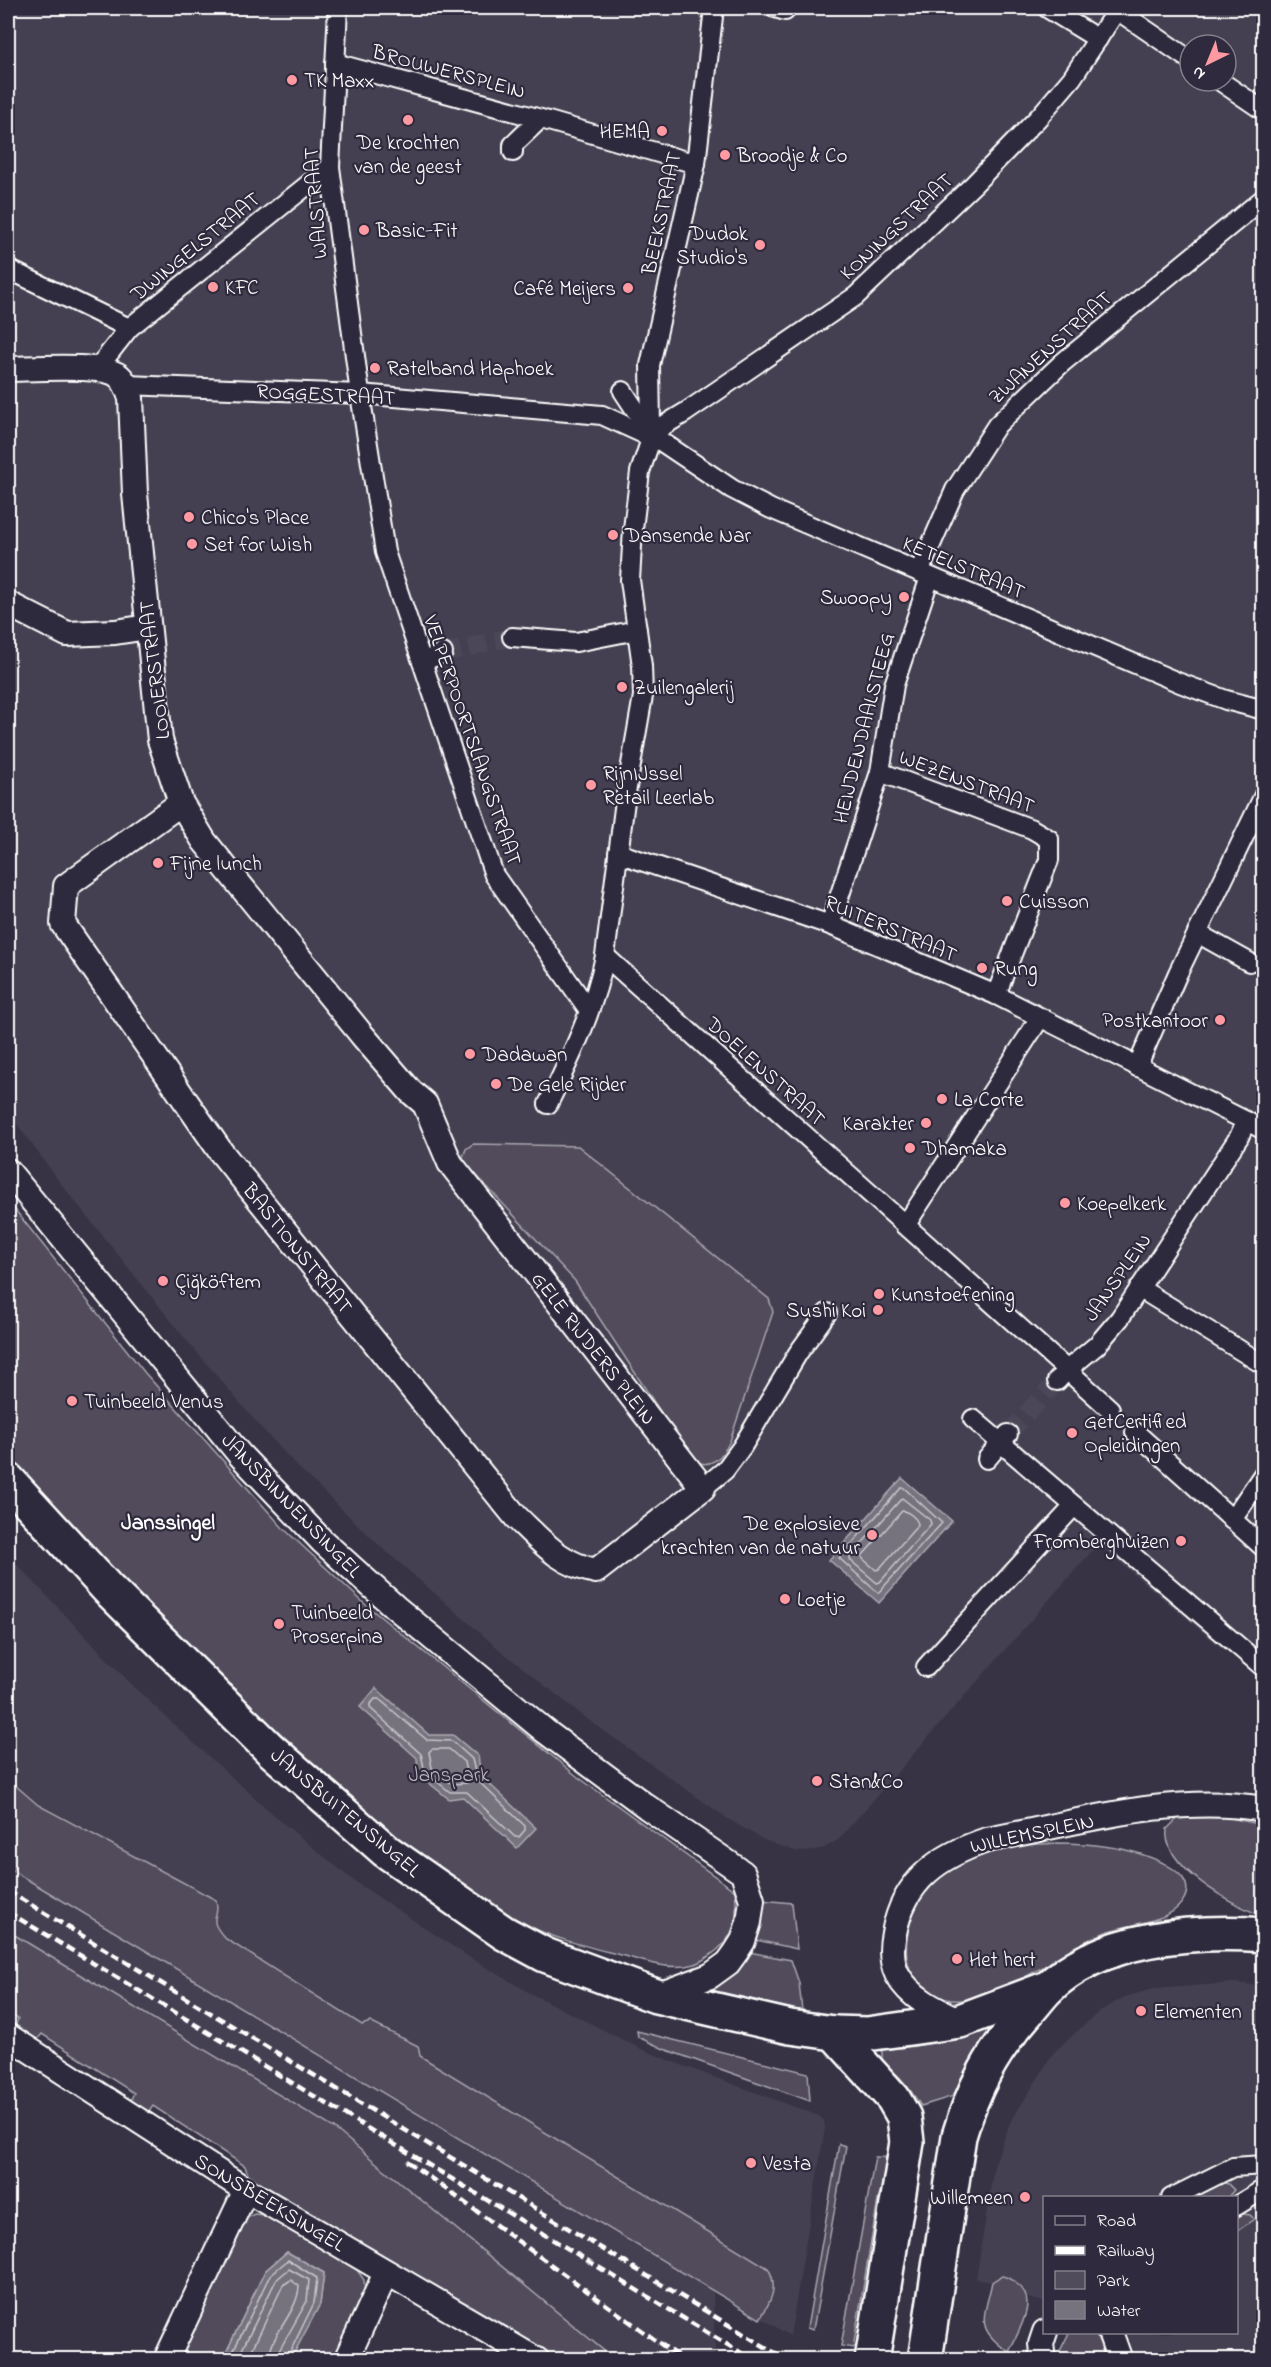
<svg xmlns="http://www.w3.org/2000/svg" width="1271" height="2367" font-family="'Indie Flower',sans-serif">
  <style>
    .built { fill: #444051; fill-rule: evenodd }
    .green { fill: #514c5c; stroke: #a8a6ae; stroke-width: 1.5 }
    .water { fill: #76737f; stroke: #adabb2; stroke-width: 1.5 }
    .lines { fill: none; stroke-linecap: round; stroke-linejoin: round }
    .shore { stroke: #c8c7cc; stroke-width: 1.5 }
    .pedestrian-tunnel { stroke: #4b4758; stroke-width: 18; stroke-dasharray: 18 9; stroke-linecap: butt }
    .pedestrian-casing { stroke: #fff; stroke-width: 22 }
    .minor-casing { stroke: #fff; stroke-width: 28 }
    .primary-casing { stroke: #fff; stroke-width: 38 }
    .pedestrian { stroke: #2f2a3d; stroke-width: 18 }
    .minor { stroke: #2f2a3d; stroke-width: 24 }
    .primary { stroke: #2f2a3d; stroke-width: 33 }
    .rail { stroke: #fff; stroke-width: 4.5; stroke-dasharray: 9 4.5; stroke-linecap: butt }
    .poi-dot { fill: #ff9aa2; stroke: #2f2a3d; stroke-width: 2 }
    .labels { text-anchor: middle; stroke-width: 4.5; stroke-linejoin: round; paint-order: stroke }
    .street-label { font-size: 21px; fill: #fff; stroke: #2f2a3d }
    .poi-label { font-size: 21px; fill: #fff; stroke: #2f2a3d; text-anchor: start }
    .park-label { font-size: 21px; fill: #b9b7be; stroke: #2f2a3d }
    .neighbourhood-label { font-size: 22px; font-weight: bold; fill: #fff; stroke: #2f2a3d }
  </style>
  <rect width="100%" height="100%" fill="#373345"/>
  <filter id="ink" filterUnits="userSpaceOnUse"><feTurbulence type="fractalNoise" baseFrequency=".0167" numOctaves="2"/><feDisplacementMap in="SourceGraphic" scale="12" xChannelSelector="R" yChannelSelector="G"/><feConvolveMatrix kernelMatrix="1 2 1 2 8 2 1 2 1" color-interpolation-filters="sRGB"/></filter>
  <g filter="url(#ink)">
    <g class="built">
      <path d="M8,8H1263V1679L1218,1645L1098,1544L838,1840L824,1848L805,1852L795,1851L764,1840L728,1819L586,1718L500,1650L379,1545L298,1467L257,1423L184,1337L62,1185L8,1112ZM1190,45H1226V81H1190Z"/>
      <polygon points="8,1555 131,1684 186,1736 283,1823 354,1881 472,1959 530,1993 641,2049 676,2063 819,2116 824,2121 825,2128 790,2336 8,1837"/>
      <polygon points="8,1868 713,2292 715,2359 614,2359 334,2128 8,1931"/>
      <polygon points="1234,1983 1263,1986 1263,2359 1135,2359 1128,2333 1236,2332 1236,2198 1044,2198 1044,2302 1028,2298 1021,2286 996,2278 992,2282 976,2279 994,2166 1004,2139 1010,2123 1054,2052 1100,2011 1125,1997 1153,1989"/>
    </g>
    <g class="green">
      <path d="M473,1144L578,1146L769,1299L773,1312L730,1441C722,1458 710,1470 692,1460L575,1281L466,1164L463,1157L466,1149Z"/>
      <path d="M8,1201L145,1373L283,1528L366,1605L578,1777L735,1891C738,1916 737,1934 716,1951C709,1956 703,1961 695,1964C671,1971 647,1962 624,1956C594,1948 553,1939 527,1925C442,1881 362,1808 292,1744C193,1654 92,1561 8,1457Z"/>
      <path d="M8,1779L38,1805L216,1900C221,1919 205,1917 226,1939L362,2025L370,2022L418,2046L420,2056L768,2268C779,2287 771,2301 760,2319L8,1868Z"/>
      <path d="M1188,1816H1221L1263,1825V1916C1234,1906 1161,1866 1167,1829L1178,1818Z"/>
      <path d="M1056,1843C1074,1843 1092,1844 1110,1847C1134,1850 1213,1871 1178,1907C1164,1922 1126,1925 1106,1932C1064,1949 991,2010 946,1999C894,1986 901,1930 923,1895C927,1888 933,1879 940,1874C945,1870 954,1867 960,1864C969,1860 979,1853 989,1850C1009,1844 1035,1845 1056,1843Z"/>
      <polygon points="761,1900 792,1903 797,1949 756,1940"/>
      <polygon points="8,1931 334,2128 614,2359 556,2359 251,2183 245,2166 153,2106 148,2113 130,2101 134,2093 42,2034 36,2041 15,2027 18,2019 8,2012"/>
      <polygon points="749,1952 791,1960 799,1983 802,2011 712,1991 730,1977"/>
      <path d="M987,2029L989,2030L964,2077L957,2095L921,2106C910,2089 900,2074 882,2064V2049C919,2048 952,2039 987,2029Z"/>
      <polygon points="637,2031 808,2073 810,2101 664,2049 638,2037"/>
      <polygon points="839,2144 846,2146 813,2330 807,2328"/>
      <polygon points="875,2157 895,2158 888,2183 880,2192 878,2200 853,2348 841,2346"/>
      <polygon points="1222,2182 1228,2184 1234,2190 1228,2197 1186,2198"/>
      <polygon points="254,2214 264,2215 355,2267 364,2280 365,2295 336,2359 290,2359 320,2304 324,2273 287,2252 265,2271 223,2359 174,2360 242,2221"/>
      <polygon points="1243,2214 1250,2215 1254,2219 1237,2231 1237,2218"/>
      <path d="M1001,2276C1007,2276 1012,2280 1017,2284C1040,2300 1017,2333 1009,2352C974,2328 984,2319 992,2282Z"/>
      <polygon points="1094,2332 1109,2359 1061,2360 1060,2351 1069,2333"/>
    </g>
    <g class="water">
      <polygon points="902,1478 952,1521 879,1603 829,1560"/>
      <polygon points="376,1688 429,1735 453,1735 478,1756 481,1776 536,1828 517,1848 463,1797 449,1799 418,1774 417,1758 360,1707"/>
      <polygon points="287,2252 324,2273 320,2304 291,2359 223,2359 265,2271"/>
    </g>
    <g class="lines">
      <g class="shore">
        <polygon points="901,1488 904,1488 942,1523 878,1593 839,1558"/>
        <polygon points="902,1498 930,1520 931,1524 880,1582 877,1583 850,1560 850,1557"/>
        <path d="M902,1511C908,1511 918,1519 918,1525L879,1569L876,1570L863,1559L862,1556Z"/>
        <polygon points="375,1699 379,1699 427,1740 452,1741 472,1759 477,1780 525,1826 525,1830 519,1837 515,1837 467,1792 450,1792 425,1772 421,1754 370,1708 370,1705"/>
        <polygon points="432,1749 449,1749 464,1762 468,1783 452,1784 432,1768 429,1752"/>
        <polyline points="229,2360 270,2275 288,2260 317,2278 314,2303 286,2360"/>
        <polyline points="237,2360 276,2280 289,2269 309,2280 307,2301 279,2351 278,2360"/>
        <path d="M247,2360L283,2285L291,2280L299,2286C298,2313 270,2333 269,2360"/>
      </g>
      <g class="pedestrian-tunnel">
        <polyline points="443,653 512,637"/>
        <polyline points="1008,1434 1057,1381"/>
      </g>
      <defs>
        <g id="pedestrian">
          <polyline points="338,8 330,167 360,394 385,552 494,875 588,1009"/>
          <polyline points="775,8 785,11"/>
          <polyline points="1047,8 1098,39"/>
          <polyline points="1117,10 1190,60"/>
          <polyline points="335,63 552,122 696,164"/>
          <polyline points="1220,81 1264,111"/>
          <polyline points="513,152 513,145 540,119"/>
          <polyline points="8,269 129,328"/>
          <polyline points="97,369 129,328 330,167"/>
          <polyline points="126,385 360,394 602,415 646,435"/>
          <polyline points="623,391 648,429"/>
          <polyline points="651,427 650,365 696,164 714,8"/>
          <polyline points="658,429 686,412 856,296 974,184 1038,118 1072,78 1118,8"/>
          <polyline points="659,440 732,489 771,509 1180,683 1226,700 1264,710"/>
          <polyline points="919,572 955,490 997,425 1062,363 1264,198"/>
          <polyline points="512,637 576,642 637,630"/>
          <polyline points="422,662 443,653"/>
          <polyline points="880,772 1032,829 1049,839 1049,860 996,995"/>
          <polyline points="830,925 880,772 894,685 930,577"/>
          <polyline points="1197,933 1249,962"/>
          <polyline points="605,956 1067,1370 1097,1345 1120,1318 1239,1137 1246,1121 996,995 830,925 618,853"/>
          <polyline points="1137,1067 1178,973 1264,795"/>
          <path d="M548,1104C571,1057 595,1007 605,956L626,793L643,696L642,666L630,580L633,529L640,472L650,442"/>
          <polyline points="1246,1121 1264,1130"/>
          <polyline points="905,1226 1040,1018"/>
          <polyline points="1139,1288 1264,1365"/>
          <polyline points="1057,1381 1067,1370 1110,1409"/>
          <polyline points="973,1419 1264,1668"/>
          <polyline points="1135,1432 1264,1548"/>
          <polyline points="987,1459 1008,1434"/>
          <polyline points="703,1488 725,1470 742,1447 798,1353 827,1313"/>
          <polyline points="1232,1520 1264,1473"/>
          <polyline points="926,1667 1074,1506"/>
          <polyline points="1171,2198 1233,2167 1264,2165"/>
          <polyline points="1236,2206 1264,2189"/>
        </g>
        <g id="minor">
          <path d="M8,369C29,369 107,363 120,377C126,382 128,391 131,398L135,494L160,740L181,803L204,841L362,1035L411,1092L425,1104L450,1163L703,1488L596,1571C560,1564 542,1542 516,1517L221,1152L63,924L66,886L181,803"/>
          <polyline points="8,604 67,634 115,632 148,627"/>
          <polyline points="8,1171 240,1455 322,1541 395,1607 545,1731 647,1807 743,1873 752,1900 749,1922 743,1941 736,1952 728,1963 710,1976 656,1996"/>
          <path d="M960,2021C936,2010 910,1998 897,1974C891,1961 891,1947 894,1933C904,1880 939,1856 987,1840C1077,1823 1171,1793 1264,1809"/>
          <polyline points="8,2036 246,2190 537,2360"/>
          <polyline points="1110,2332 1120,2360"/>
          <polyline points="166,2360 246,2190"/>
          <polyline points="346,2360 386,2273"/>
          <polyline points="1043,2360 1041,2344 1045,2332"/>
        </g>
        <g id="primary">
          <polyline points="8,1480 108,1589 270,1749 386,1851 504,1933 545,1955 656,1996 790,2027 834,2033 867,2034 960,2021 1048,1988"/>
          <polyline points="834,2033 893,2098 904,2117 907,2142 872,2360"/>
          <path d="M925,2360L959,2136C973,2089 991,2054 1023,2017C1031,2008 1039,1998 1047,1989C1100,1937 1193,1930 1264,1935"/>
        </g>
      </defs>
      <use href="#pedestrian" class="pedestrian-casing"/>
      <use href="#minor" class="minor-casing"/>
      <use href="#primary" class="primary-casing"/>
      <use href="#pedestrian" class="pedestrian"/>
      <use href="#minor" class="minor"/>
      <use href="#primary" class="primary"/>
      <g class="rail">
        <polyline points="8,1891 787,2360"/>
        <polyline points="8,1912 753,2360"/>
        <polyline points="407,2161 683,2360"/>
      </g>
    </g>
  </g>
  <g class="poi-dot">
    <circle cx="292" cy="80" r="6"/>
    <circle cx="408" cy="120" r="6"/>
    <circle cx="662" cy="131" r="6"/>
    <circle cx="725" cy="155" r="6"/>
    <circle cx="364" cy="230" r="6"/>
    <circle cx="760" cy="245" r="6"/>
    <circle cx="213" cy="287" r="6"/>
    <circle cx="628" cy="288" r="6"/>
    <circle cx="375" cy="368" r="6"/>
    <circle cx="189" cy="517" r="6"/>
    <circle cx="613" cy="535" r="6"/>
    <circle cx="192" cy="544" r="6"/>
    <circle cx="904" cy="597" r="6"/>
    <circle cx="622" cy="687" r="6"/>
    <circle cx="591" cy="785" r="6"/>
    <circle cx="158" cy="863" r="6"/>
    <circle cx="1007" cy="901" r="6"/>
    <circle cx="982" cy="968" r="6"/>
    <circle cx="1220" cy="1020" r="6"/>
    <circle cx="470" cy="1054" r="6"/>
    <circle cx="496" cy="1084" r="6"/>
    <circle cx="942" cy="1099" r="6"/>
    <circle cx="926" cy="1123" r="6"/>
    <circle cx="910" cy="1148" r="6"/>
    <circle cx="1065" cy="1203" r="6"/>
    <circle cx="163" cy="1281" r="6"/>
    <circle cx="879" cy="1294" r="6"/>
    <circle cx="878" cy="1310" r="6"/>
    <circle cx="72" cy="1401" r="6"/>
    <circle cx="1072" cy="1433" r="6"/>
    <circle cx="872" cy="1535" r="6"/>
    <circle cx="1181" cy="1541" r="6"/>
    <circle cx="785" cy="1599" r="6"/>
    <circle cx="279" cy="1624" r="6"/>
    <circle cx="817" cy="1781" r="6"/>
    <circle cx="957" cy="1959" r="6"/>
    <circle cx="1141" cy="2011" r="6"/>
    <circle cx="751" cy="2163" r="6"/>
    <circle cx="1025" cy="2197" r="6"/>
  </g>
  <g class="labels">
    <g class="street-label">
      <text transform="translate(449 71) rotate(15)" y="7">BROUWERSPLEIN</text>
      <text transform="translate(315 203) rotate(-95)" y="7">WALSTRAAT</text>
      <text transform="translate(661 213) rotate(-78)" y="7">BEEKSTRAAT</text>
      <text transform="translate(896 226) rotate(-43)" y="7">KONINGSTRAAT</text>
      <text transform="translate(195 246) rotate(-39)" y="7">DWINGELSTRAAT</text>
      <text transform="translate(1050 347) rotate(-42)" y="7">ZWANENSTRAAT</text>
      <text transform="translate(326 394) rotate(3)" y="7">ROGGESTRAAT</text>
      <text transform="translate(964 567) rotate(23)" y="7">KETELSTRAAT</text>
      <text transform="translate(154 670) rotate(-97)" y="7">LOOIERSTRAAT</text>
      <text transform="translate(863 728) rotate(-76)" y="7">HEIJDENDAALSTEEG</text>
      <text transform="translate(473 740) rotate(71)" y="7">VELPERPOORTSLANGSTRAAT</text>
      <text transform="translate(967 781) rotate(21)" y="7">WEZENSTRAAT</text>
      <text transform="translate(891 928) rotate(23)" y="7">RUITERSTRAAT</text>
      <text transform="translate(766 1071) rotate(42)" y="7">DOELENSTRAAT</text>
      <text transform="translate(298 1248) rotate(51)" y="7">BASTIONSTRAAT</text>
      <text transform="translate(1117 1277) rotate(-55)" y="7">JANSPLEIN</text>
      <text transform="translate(594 1348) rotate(52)" y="7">GELE RIJDERS PLEIN</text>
      <text transform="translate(292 1505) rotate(46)" y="7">JANSBINNENSINGEL</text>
      <text transform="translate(346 1812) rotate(40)" y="7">JANSBUITENSINGEL</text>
      <text transform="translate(1032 1833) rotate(-12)" y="7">WILLEMSPLEIN</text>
      <text transform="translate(270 2202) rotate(31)" y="7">SONSBEEKSINGEL</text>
    </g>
    <g class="poi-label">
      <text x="304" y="87">TK Maxx</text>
      <text x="650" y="138" text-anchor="end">HEMA</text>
      <text x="408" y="149" text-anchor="middle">De krochten<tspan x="408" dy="24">van de geest</tspan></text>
      <text x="737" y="162">Broodje &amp; Co</text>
      <text x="376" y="237">Basic-Fit</text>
      <text x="748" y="240" text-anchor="end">Dudok<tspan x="748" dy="24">Studio's</tspan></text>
      <text x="225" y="294">KFC</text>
      <text x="616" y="295" text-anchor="end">Café Meijers</text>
      <text x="387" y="375">Ratelband Haphoek</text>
      <text x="201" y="524">Chico's Place</text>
      <text x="625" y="542">Dansende Nar</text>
      <text x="204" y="551">Set for Wish</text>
      <text x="892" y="604" text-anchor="end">Swoopy</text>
      <text x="634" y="694">Zuilengalerij</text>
      <text x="603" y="780">RijnIJssel<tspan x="603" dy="24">Retail Leerlab</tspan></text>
      <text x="170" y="870">Fijne lunch</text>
      <text x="1019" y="908">Cuisson</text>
      <text x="994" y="975">Rung</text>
      <text x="1208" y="1027" text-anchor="end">Postkantoor</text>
      <text x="482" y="1061">Dadawan</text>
      <text x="508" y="1091">De Gele Rijder</text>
      <text x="954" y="1106">La Corte</text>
      <text x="914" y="1130" text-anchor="end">Karakter</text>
      <text x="922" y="1155">Dhamaka</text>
      <text x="1077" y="1210">Koepelkerk</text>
      <text x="175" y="1288">Çiğköftem</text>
      <text x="891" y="1301">Kunstoefening</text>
      <text x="866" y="1317" text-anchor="end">Sushi Koi</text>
      <text x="84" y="1408">Tuinbeeld Venus</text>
      <text x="1084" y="1428">GetCertified<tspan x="1084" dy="24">Opleidingen</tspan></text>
      <text x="860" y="1530" text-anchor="end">De explosieve<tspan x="860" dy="24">krachten van de natuur</tspan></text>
      <text x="1169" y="1548" text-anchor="end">Fromberghuizen</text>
      <text x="797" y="1606">Loetje</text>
      <text x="291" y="1619">Tuinbeeld<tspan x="291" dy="24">Proserpina</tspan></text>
      <text x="829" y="1788">Stan&amp;Co</text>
      <text x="969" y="1966">Het hert</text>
      <text x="1153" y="2018">Elementen</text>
      <text x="763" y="2170">Vesta</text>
      <text x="1013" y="2204" text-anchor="end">Willemeen</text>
    </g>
    <g class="park-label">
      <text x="449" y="1781">Janspark</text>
    </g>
    <g class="neighbourhood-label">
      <text x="168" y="1529">Janssingel</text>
    </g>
  </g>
  <rect width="1271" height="2367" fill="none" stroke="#2f2a3d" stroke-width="30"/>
  <rect x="15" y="15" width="1241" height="2337" fill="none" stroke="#fff" stroke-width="2" filter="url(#ink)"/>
  <rect x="1043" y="2196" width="195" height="138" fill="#2f2a3d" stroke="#827f8b" stroke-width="1.5"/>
  <rect x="1055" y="2216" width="30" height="9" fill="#2f2a3d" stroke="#827f8b" stroke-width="1.5"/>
  <text x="1097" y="2226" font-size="18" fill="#ffffff">Road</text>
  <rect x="1055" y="2246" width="30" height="9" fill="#ffffff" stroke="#827f8b" stroke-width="1.5"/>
  <text x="1097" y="2256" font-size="18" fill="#ffffff">Railway</text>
  <rect x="1055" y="2271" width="30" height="18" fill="#514c5c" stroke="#827f8b" stroke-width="1.5"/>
  <text x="1097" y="2286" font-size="18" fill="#ffffff">Park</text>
  <rect x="1055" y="2301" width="30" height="18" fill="#76737f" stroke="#827f8b" stroke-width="1.5"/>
  <text x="1097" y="2316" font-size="18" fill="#ffffff">Water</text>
  <g transform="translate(1208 63) rotate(223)"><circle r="28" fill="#2f2a3d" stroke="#827f8b" stroke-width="1.5"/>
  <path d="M0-4.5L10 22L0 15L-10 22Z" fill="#ff9aa2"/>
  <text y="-9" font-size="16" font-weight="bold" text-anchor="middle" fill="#ffffff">N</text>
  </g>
</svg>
